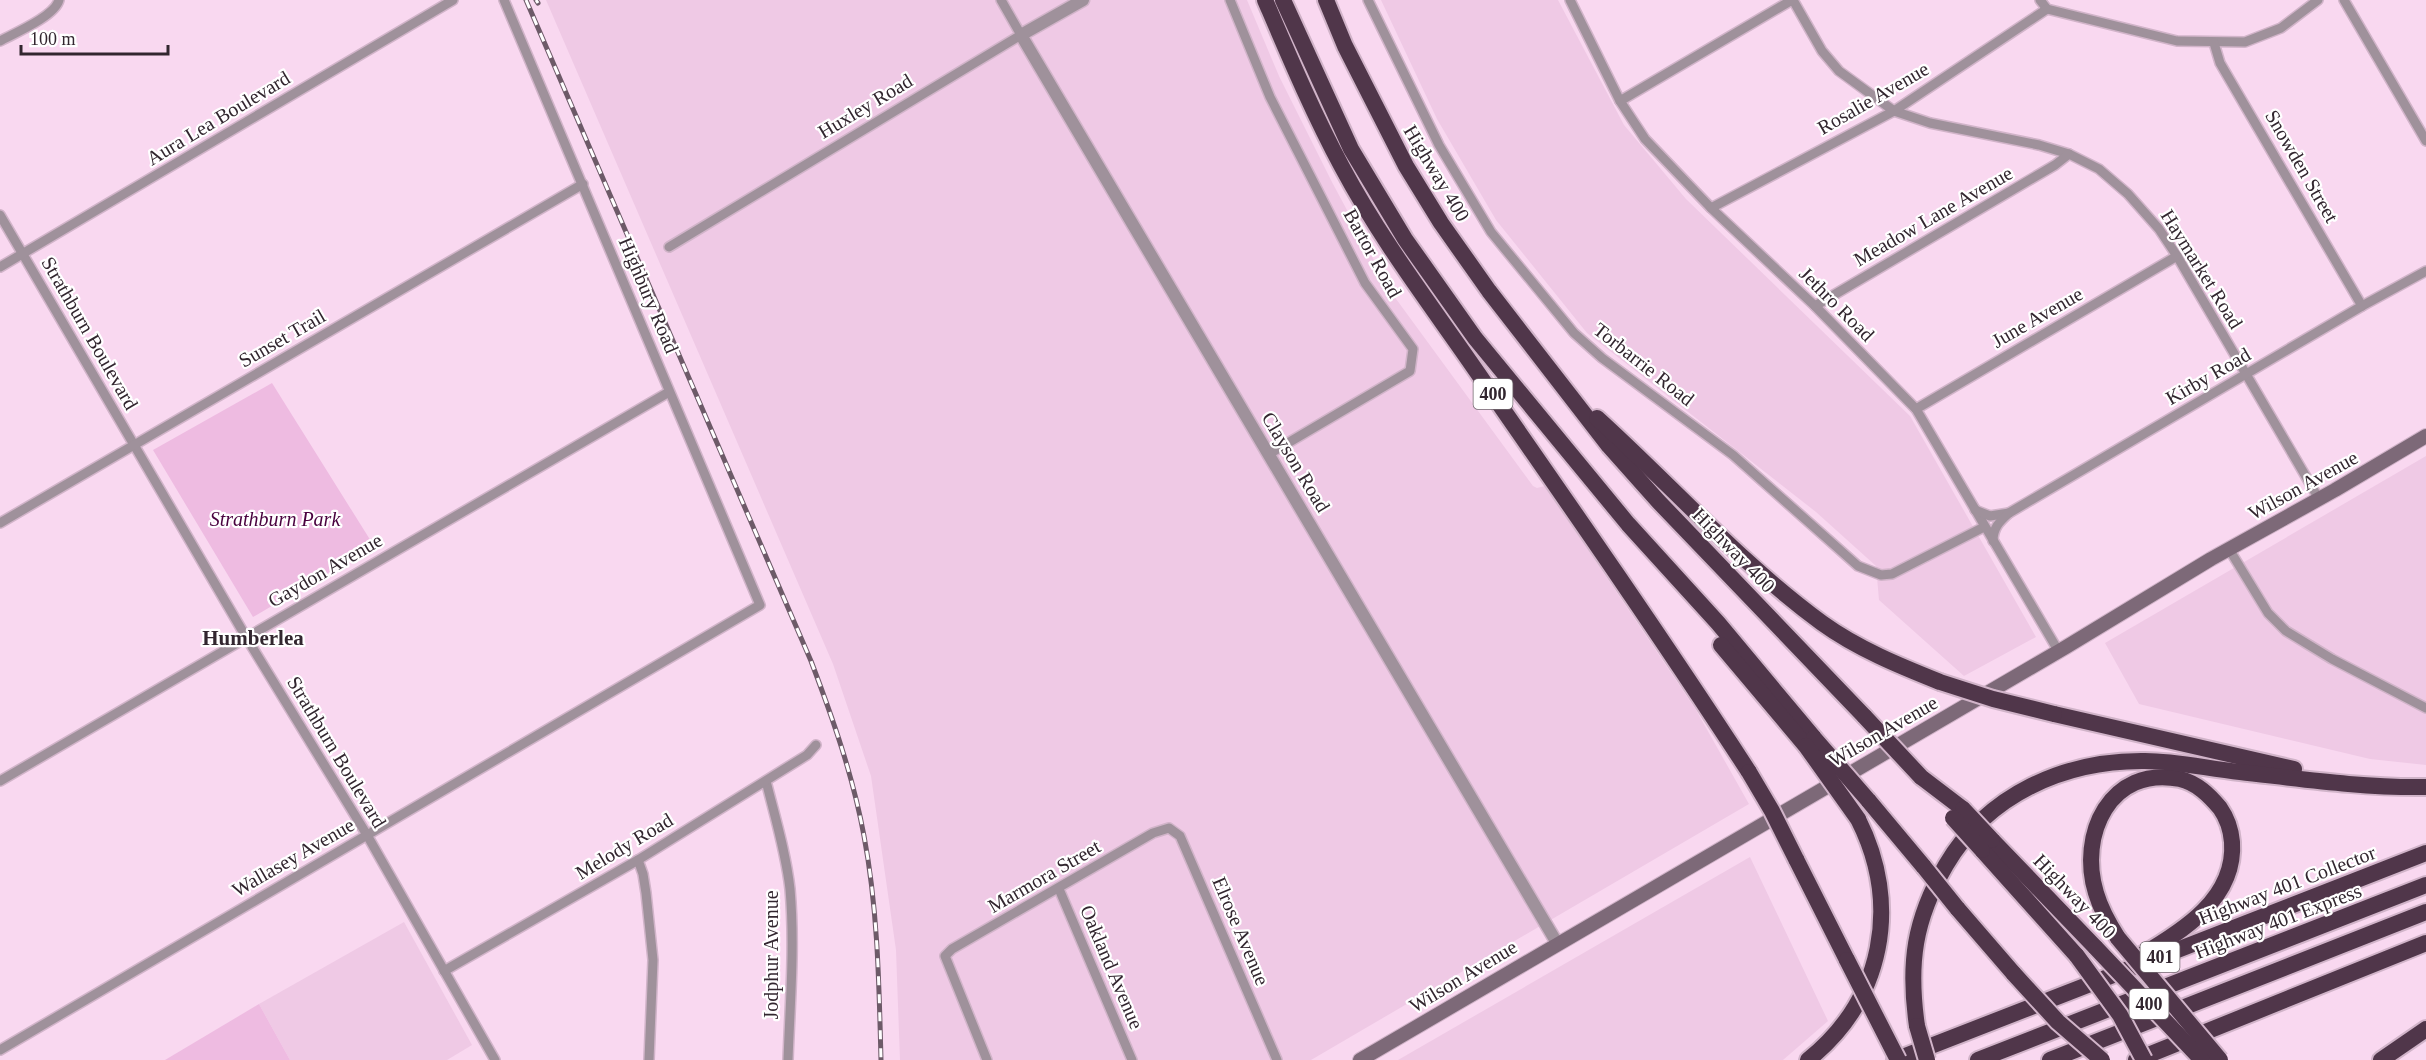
<svg xmlns="http://www.w3.org/2000/svg" width="2426" height="1060" font-family="'Times New Roman',serif">
  <style>
    .built { fill: #efc9e5 }
    .green { fill: #eebbe1 }
    .lines { fill: none; stroke-linecap: round; stroke-linejoin: round }
    .minor-casing { stroke: #d1b4c9; stroke-width: 12 }
    .tertiary-casing { stroke: #d1b4c9; stroke-width: 15 }
    .secondary-casing { stroke: #d1b4c9; stroke-width: 16 }
    .motorway-casing { stroke: #d1b4c9; stroke-width: 20 }
    .minor { stroke: #9f919b; stroke-width: 9 }
    .tertiary { stroke: #9f919b; stroke-width: 12 }
    .secondary { stroke: #7d6978; stroke-width: 14 }
    .motorway { stroke: #50364a; stroke-width: 16 }
    .rail-casing { stroke: #6d5a68; stroke-width: 5 }
    .rail { stroke: #fff; stroke-width: 3; stroke-dasharray: 9; stroke-linecap: butt }
    .motorway-bridge-casing { stroke: #d1b4c9; stroke-width: 20; stroke-linecap: butt }
    .motorway-bridge { stroke: #50364a; stroke-width: 16 }
    .labels { text-anchor: middle; stroke-width: 4.5; stroke-linejoin: round; paint-order: stroke }
    .shield { fill: #fff; stroke: #70676d; stroke-width: 1.5 }
    .shield-label { font-size: 18px; font-weight: bold; fill: #32262f }
    .street-label { font-size: 20px; fill: #32262f; stroke: #fff }
    .park-label { font-size: 20px; font-style: italic; fill: #49023f; stroke: #fff }
    .neighbourhood-label { font-size: 21px; font-weight: bold; fill: #32262f; stroke: #fff }
  </style>
  <rect width="100%" height="100%" fill="#f9d8f0"/>
  <g class="built">
    <polygon points="546,0 1247,0 1279,76 1333,184 1391,292 1533,486 1537,488 1545,486 1696,710 1749,804 1311,1060 900,1060 896,950 871,776 833,664"/>
    <polygon points="1381,0 1558,0 1624,125 1686,199 1910,416 2036,637 1964,676 1879,600 1876,566 1816,512 1587,333 1496,220 1437,119"/>
    <polygon points="2426,456 2426,765 2370,759 2139,704 2105,643"/>
    <polygon points="1750,857 1828,1021 1783,1060 1398,1060"/>
    <polygon points="404,922 472,1045 447,1060 290,1060 259,1004"/>
  </g>
  <g class="green">
    <polygon points="272,383 374,546 253,617 153,450"/>
    <polygon points="259,1004 290,1060 165,1060"/>
  </g>
  <g class="lines">
    <defs>
      <g id="minor">
        <polyline points="1230,0 1270,97 1365,283 1413,349 1410,371 1269,454"/>
        <polyline points="1368,0 1439,145 1491,232 1574,333 1602,358 1733,455 1858,566 1881,575 1892,574 1984,527"/>
        <polyline points="1570,0 1620,101 1645,139 1711,208 1815,306 1916,409 2059,652"/>
        <polyline points="1793,0 1822,51 1839,71 1894,111 1930,123 2039,145 2069,154 2099,169 2128,194 2159,229 2177,256 2319,499"/>
        <polyline points="2040,0 2047,9 2177,41 2245,42 2281,28 2318,0"/>
        <polyline points="2344,0 2426,141"/>
        <path d="M0,41C15,33 55,16 59,0"/>
        <polyline points="2214,43 2220,63 2362,306"/>
        <polyline points="1620,101 1792,0"/>
        <polyline points="1711,208 1894,111 2047,9"/>
        <polyline points="0,215 246,637 367,835 495,1060"/>
        <polyline points="669,247 1021,35 1001,0"/>
        <polyline points="0,267 453,0"/>
        <polyline points="1815,306 2055,165 2069,154"/>
        <polyline points="1916,409 2177,256"/>
        <polyline points="1975,510 1990,516 2009,513"/>
        <polyline points="0,523 583,184"/>
        <path d="M1993,541C1993,528 1999,522 2009,513L2362,306L2426,271"/>
        <polyline points="2229,549 2268,613 2286,631 2332,659 2426,708"/>
        <polyline points="0,781 669,392"/>
        <path d="M766,781C775,817 786,853 790,889C795,946 790,1003 788,1060"/>
        <polyline points="638,860 643,874 646,893 653,960 649,1060"/>
        <polyline points="1059,889 1132,1060"/>
        <polyline points="444,971 638,860 807,755 816,745"/>
        <polyline points="0,1050 760,605 504,0"/>
        <polyline points="987,1060 945,956 952,949 1153,833 1169,828 1180,836 1277,1060"/>
      </g>
      <polyline id="tertiary" points="1083,0 1021,35 1557,943"/>
      <polyline id="secondary" points="1360,1060 2066,647 2211,559 2335,490 2426,436"/>
      <g id="motorway">
        <path d="M1265,0C1289,56 1313,113 1342,167C1383,244 1437,313 1486,385C1575,513 1664,641 1749,772"/>
        <polyline points="1283,0 1351,149 1405,239 1475,338 1628,524 1718,623 1814,738"/>
        <polyline points="1326,0 1345,46 1406,166 1441,223 1489,291 1609,446 1658,501 1865,717"/>
        <path d="M1597,418C1672,486 1740,563 1822,623C1858,649 1900,666 1940,682"/>
        <polyline points="1721,645 1806,746"/>
        <polyline points="2054,714 2294,769"/>
        <polyline points="1921,777 1963,809"/>
        <polyline points="1868,800 1924,867"/>
        <polyline points="1992,840 2096,948"/>
        <polyline points="1982,850 2077,956"/>
        <polyline points="1796,859 1847,960"/>
        <polyline points="1957,908 2014,974"/>
        <path d="M2118,938C2109,924 2101,910 2096,893C2078,835 2110,765 2180,779C2197,783 2209,795 2220,808C2227,818 2231,830 2232,842C2236,898 2183,931 2140,956"/>
        <path d="M1917,1026C1908,964 1914,920 1946,865C1988,794 2065,760 2145,761C2177,761 2209,769 2240,772C2302,779 2364,788 2426,787"/>
        <path d="M1808,1060C1884,999 1901,904 1858,819"/>
        <polyline points="1895,1060 2426,853"/>
        <polyline points="1978,1060 2426,885"/>
        <polyline points="2050,1060 2426,912"/>
        <polyline points="2136,1060 2426,943"/>
        <polyline points="2381,1060 2426,1029"/>
      </g>
    </defs>
    <use href="#minor" class="minor-casing"/>
    <use href="#tertiary" class="tertiary-casing"/>
    <use href="#secondary" class="secondary-casing"/>
    <use href="#motorway" class="motorway-casing"/>
    <use href="#minor" class="minor"/>
    <use href="#tertiary" class="tertiary"/>
    <use href="#secondary" class="secondary"/>
    <use href="#motorway" class="motorway"/>
    <defs>
      <g id="rail">
        <path d="M526,0L811,661C833,719 853,776 864,836C878,910 879,985 881,1060"/>
        <polyline points="536,0 538,3"/>
      </g>
    </defs>
    <use href="#rail" class="rail-casing"/>
    <use href="#rail" class="rail"/>
    <defs>
      <g id="motorway-bridge">
        <polyline points="1940,682 1993,699 2054,714"/>
        <polyline points="1865,717 1921,777"/>
        <polyline points="1814,738 1868,800"/>
        <polyline points="1806,746 1858,819"/>
        <polyline points="1749,772 1772,811 1796,859"/>
        <polyline points="1963,809 1992,840"/>
        <polyline points="1953,818 1982,850"/>
        <polyline points="1924,867 1957,908"/>
        <polyline points="2118,938 2220,1060"/>
        <polyline points="2096,948 2202,1060"/>
        <polyline points="2077,956 2120,1015 2144,1060"/>
        <polyline points="1847,960 1898,1060"/>
        <polyline points="2014,974 2058,1022 2102,1060"/>
        <polyline points="1917,1026 1927,1060"/>
      </g>
    </defs>
    <use href="#motorway-bridge" class="motorway-bridge-casing"/>
    <use href="#motorway-bridge" class="motorway-bridge"/>
  </g>
  <g class="labels">
    <g class="shield">
      <rect x="1473.5" y="379" width="39" height="30" rx="4.5"/>
      <rect x="2140.5" y="942" width="39" height="30" rx="4.5"/>
      <rect x="2129.5" y="989" width="39" height="30" rx="4.5"/>
    </g>
    <g class="shield-label">
      <text x="1493" y="400">400</text>
      <text x="2160" y="963">401</text>
      <text x="2149" y="1010">400</text>
    </g>
    <g class="street-label">
      <text transform="translate(1873 98) rotate(-30)" y="7">Rosalie Avenue</text>
      <text transform="translate(865 106) rotate(-31)" y="7">Huxley Road</text>
      <text transform="translate(218 118) rotate(-31)" y="7">Aura Lea Boulevard</text>
      <text transform="translate(2302 166) rotate(60)" y="7">Snowden Street</text>
      <text transform="translate(1437 173) rotate(59)" y="7">Highway 400</text>
      <text transform="translate(1933 216) rotate(-30)" y="7">Meadow Lane Avenue</text>
      <text transform="translate(1373 253) rotate(61)" y="7">Bartor Road</text>
      <text transform="translate(2202 269) rotate(58)" y="7">Haymarket Road</text>
      <text transform="translate(649 295) rotate(67)" y="7">Highbury Road</text>
      <text transform="translate(1837 304) rotate(45)" y="7">Jethro Road</text>
      <text transform="translate(2037 317) rotate(-30)" y="7">June Avenue</text>
      <text transform="translate(90 333) rotate(60)" y="7">Strathburn Boulevard</text>
      <text transform="translate(282 338) rotate(-30)" y="7">Sunset Trail</text>
      <text transform="translate(1644 364) rotate(38)" y="7">Torbarrie Road</text>
      <text transform="translate(2208 376) rotate(-30)" y="7">Kirby Road</text>
      <text transform="translate(1296 462) rotate(59)" y="7">Clayson Road</text>
      <text transform="translate(2303 485) rotate(-29)" y="7">Wilson Avenue</text>
      <text transform="translate(1734 550) rotate(46)" y="7">Highway 400</text>
      <text transform="translate(325 570) rotate(-30)" y="7">Gaydon Avenue</text>
      <text transform="translate(1883 731) rotate(-30)" y="7">Wilson Avenue</text>
      <text transform="translate(337 752) rotate(59)" y="7">Strathburn Boulevard</text>
      <text transform="translate(624 846) rotate(-31)" y="7">Melody Road</text>
      <text transform="translate(293 857) rotate(-30)" y="7">Wallasey Avenue</text>
      <text transform="translate(1044 876) rotate(-30)" y="7">Marmora Street</text>
      <text transform="translate(2287 885) rotate(-21)" y="7">Highway 401 Collector</text>
      <text transform="translate(2075 896) rotate(46)" y="7">Highway 400</text>
      <text transform="translate(2278 921) rotate(-21)" y="7">Highway 401 Express</text>
      <text transform="translate(1241 931) rotate(67)" y="7">Elrose Avenue</text>
      <text transform="translate(771 955) rotate(-90)" y="7">Jodphur Avenue</text>
      <text transform="translate(1112 967) rotate(67)" y="7">Oakland Avenue</text>
      <text transform="translate(1463 976) rotate(-31)" y="7">Wilson Avenue</text>
    </g>
    <g class="park-label">
      <text x="275" y="526">Strathburn Park</text>
    </g>
    <g class="neighbourhood-label">
      <text x="253" y="645">Humberlea</text>
    </g>
  </g>
  <path d="M21 45v9h147v-9" fill="none" stroke="#32262f" stroke-width="3"/>
  <text x="30" y="45" font-size="18" fill="#32262f" stroke="#ffffff" stroke-width="4.5" paint-order="stroke">100 m</text>
</svg>
